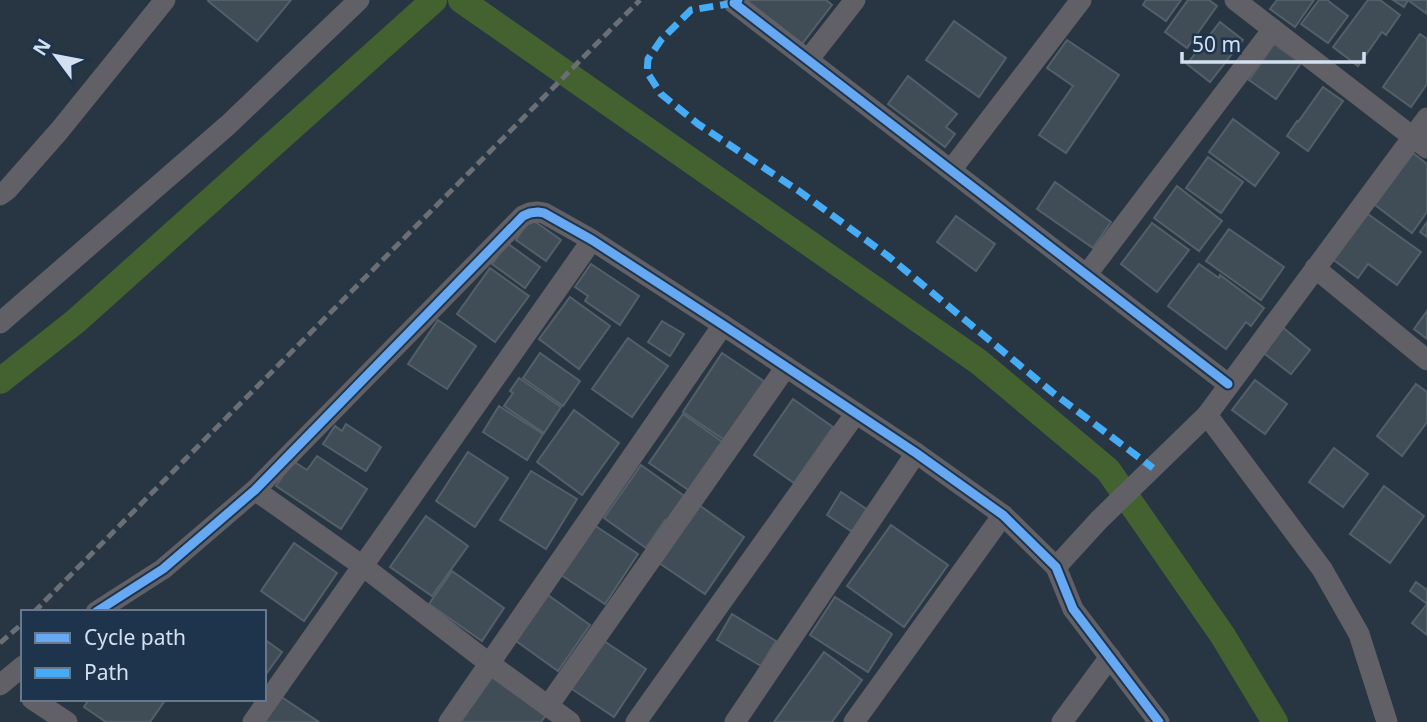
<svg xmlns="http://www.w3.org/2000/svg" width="1427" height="722" font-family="'Noto Sans',sans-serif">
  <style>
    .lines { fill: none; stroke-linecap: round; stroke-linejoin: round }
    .canal { stroke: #446230; stroke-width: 26 }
    .building { fill: #404c56; stroke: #53606a; stroke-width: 2 }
    .street { stroke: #616066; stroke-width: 21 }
    .rail { stroke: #6a6e75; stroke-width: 5; stroke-dasharray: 10 5; stroke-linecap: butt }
    .quiet { stroke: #46acf6; stroke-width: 7; stroke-dasharray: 14 7; stroke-linecap: butt }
    .cycleway-casing { stroke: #1e344d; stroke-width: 13 }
    .cycleway { stroke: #66a8f1; stroke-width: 9 }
  </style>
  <rect width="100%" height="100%" fill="#283542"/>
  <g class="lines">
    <g class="canal">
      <polyline points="461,0 979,362 1108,470 1223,636 1275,722"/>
      <polyline points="0,381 76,321 434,0"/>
    </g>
  </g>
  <g class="building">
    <polygon points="209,0 291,0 257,41 208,1"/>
    <polygon points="748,0 826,0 832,5 802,44 747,1"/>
    <polygon points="1146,0 1181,0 1166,21 1143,5"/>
    <polygon points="1188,0 1209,0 1217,6 1187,48 1165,32"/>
    <polygon points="1277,0 1314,0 1295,27 1270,9"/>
    <polygon points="1319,0 1327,0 1348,16 1328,43 1301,24"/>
    <polygon points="1368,0 1380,0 1400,15 1386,35 1382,32 1358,66 1333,47"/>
    <polygon points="1393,0 1408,0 1404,7"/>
    <polygon points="1410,0 1427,0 1427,14 1409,1"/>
    <polygon points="954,21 1006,58 979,97 926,60"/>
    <polygon points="1220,22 1243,40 1210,82 1187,64"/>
    <polygon points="1420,34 1427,39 1427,84 1411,107 1383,87"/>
    <polygon points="1067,40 1119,75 1066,153 1039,135 1073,86 1047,68"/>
    <polygon points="1274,44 1301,63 1276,99 1249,80"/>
    <polygon points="908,76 957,114 946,127 955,134 945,147 888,104"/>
    <polygon points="1323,87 1343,101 1308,151 1287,136 1297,121 1298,122"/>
    <polygon points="1233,119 1279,153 1255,186 1209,152"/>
    <polygon points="1413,153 1427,164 1427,212 1412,233 1375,205"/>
    <polygon points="1208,157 1243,182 1221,213 1186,188"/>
    <polygon points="1055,182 1111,222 1093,248 1037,209"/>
    <polygon points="1177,186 1222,221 1199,251 1154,218"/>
    <polygon points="1365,212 1421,252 1397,285 1368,264 1358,278 1331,258"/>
    <polygon points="956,216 995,244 976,271 937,242"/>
    <polygon points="530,218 561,240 546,261 516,240"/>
    <polygon points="1427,222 1427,237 1420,232"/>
    <polygon points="1152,223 1189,250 1157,292 1121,264"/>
    <polygon points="1229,229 1284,267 1261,300 1206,261"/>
    <polygon points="507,243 540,267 525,288 492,264"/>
    <polygon points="591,264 639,296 620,325 585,301 588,296 575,287"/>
    <polygon points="1199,264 1219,278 1220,275 1264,308 1251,326 1246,322 1226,349 1168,306"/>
    <polygon points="490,268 529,296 495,342 457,314"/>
    <polygon points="570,297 610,326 579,369 539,339"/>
    <polygon points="1427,311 1427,339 1414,329"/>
    <polygon points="438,320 476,346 447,389 408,364"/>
    <polygon points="662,321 684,334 670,356 648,342"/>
    <polygon points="1281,326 1310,350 1291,374 1261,351"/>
    <polygon points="628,338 668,366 632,417 592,389"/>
    <polygon points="540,353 580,381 563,406 523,378"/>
    <polygon points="722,353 765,382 726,441 683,412"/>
    <polygon points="519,378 561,407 544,433 504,406 513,393 510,391"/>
    <polygon points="1255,380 1287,404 1265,434 1232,410"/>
    <polygon points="1416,384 1427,392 1427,422 1402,456 1377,436"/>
    <polygon points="793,399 833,427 794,483 754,455"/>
    <polygon points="499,406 543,434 527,460 483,432"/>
    <polygon points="574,410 619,443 582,495 537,462"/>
    <polygon points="683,414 724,443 690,491 649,463"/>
    <polygon points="346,424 381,447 366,471 323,444 335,426 342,431"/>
    <polygon points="1334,448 1368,474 1343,507 1309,482"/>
    <polygon points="468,452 508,478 475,527 436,501"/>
    <polygon points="317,456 367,489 341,529 276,486 293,461 307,470"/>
    <polygon points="641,465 690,500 672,524 665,520 646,548 604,518"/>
    <polygon points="531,471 577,499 546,549 500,520"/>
    <polygon points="1384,486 1424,516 1390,563 1350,534"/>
    <polygon points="841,492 871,512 857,535 827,515"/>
    <polygon points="699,505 744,537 705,594 659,563"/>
    <polygon points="426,516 468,546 432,596 390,567"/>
    <polygon points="594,525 638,554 605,604 561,575"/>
    <polygon points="891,525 948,565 904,627 847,586"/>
    <polygon points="294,543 337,573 304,621 261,591"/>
    <polygon points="452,571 504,608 482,641 429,604"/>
    <polygon points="1416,582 1427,590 1427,635 1412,623 1427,604 1410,591"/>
    <polygon points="548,595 590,625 558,671 516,641"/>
    <polygon points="835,597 892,634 868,672 810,635"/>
    <polygon points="732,614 776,641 761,666 717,640"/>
    <polygon points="264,639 282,652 264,677"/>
    <polygon points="601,639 646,669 614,717 569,687"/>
    <polygon points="824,652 862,680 832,722 774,722"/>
    <polygon points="494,675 547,714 541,722 460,722"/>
    <polygon points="280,696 319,722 263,722"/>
    <polygon points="89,699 166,699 150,722 106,722 84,707"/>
  </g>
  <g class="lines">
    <g class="street">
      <polyline points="738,0 734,3 1228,384"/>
      <polyline points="1235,0 1427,148"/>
      <polyline points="808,60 855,0"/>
      <polyline points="951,170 1081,0"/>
      <polyline points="0,195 7,190 59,131 165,0"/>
      <polyline points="1315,268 1427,360"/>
      <polyline points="1087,274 1273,29"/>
      <polyline points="0,323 228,125 359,0"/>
      <polyline points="1207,415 1322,569 1359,634 1387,722"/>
      <polyline points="255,490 364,567 490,664 570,722"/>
      <polyline points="1056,567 1099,520 1207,415 1427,118"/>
      <polyline points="96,612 163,569 255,490 523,216 530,213 538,212 544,213 592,240 723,325 916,453 1003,515 1056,567 1073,609 1159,722"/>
      <polyline points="0,685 23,666"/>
      <polyline points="32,699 67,722"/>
      <polyline points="548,706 786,367"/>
      <polyline points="253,722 592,240"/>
      <polyline points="449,722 723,325"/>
      <polyline points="636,722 856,413"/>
      <polyline points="735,722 916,453"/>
      <polyline points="854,722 1003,515"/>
      <polyline points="1062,722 1110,657"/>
    </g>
    <g class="rail">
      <polyline points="34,612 640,0"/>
      <polyline points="0,643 23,623"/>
    </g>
    <polyline class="quiet" points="734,3 691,10 661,40 648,59 647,72 661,94 698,124 799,191 888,256 1052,392 1153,468"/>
    <defs>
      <g id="cycleway">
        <polyline points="738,0 734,3 1228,384"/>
        <polyline points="96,612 163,569 255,490 523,216 530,213 538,212 544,213 592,240 723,325 916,453 1003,515 1056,567 1073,609 1159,722"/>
      </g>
    </defs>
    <use href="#cycleway" class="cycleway-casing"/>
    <use href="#cycleway" class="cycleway"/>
  </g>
  <rect x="21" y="610" width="245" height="91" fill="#1e344d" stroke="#66798e" stroke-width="2"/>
  <rect x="35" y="633" width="35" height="10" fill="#66a8f1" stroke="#66798e" stroke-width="2"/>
  <text x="84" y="645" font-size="21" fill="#d2e0f0">Cycle path</text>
  <rect x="35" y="668" width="35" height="10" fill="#46acf6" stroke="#66798e" stroke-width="2"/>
  <text x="84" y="680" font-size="21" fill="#d2e0f0">Path</text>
  <g transform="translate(56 56) rotate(302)" stroke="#1e344d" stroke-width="5" paint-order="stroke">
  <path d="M0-5L12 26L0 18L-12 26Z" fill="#d2e0f0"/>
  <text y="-10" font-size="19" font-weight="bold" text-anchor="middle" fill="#d2e0f0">N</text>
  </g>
  <path d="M1182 52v10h182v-10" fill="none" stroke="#d2e0f0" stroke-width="3.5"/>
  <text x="1192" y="52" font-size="21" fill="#d2e0f0" stroke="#1e344d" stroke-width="5" paint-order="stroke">50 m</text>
</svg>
